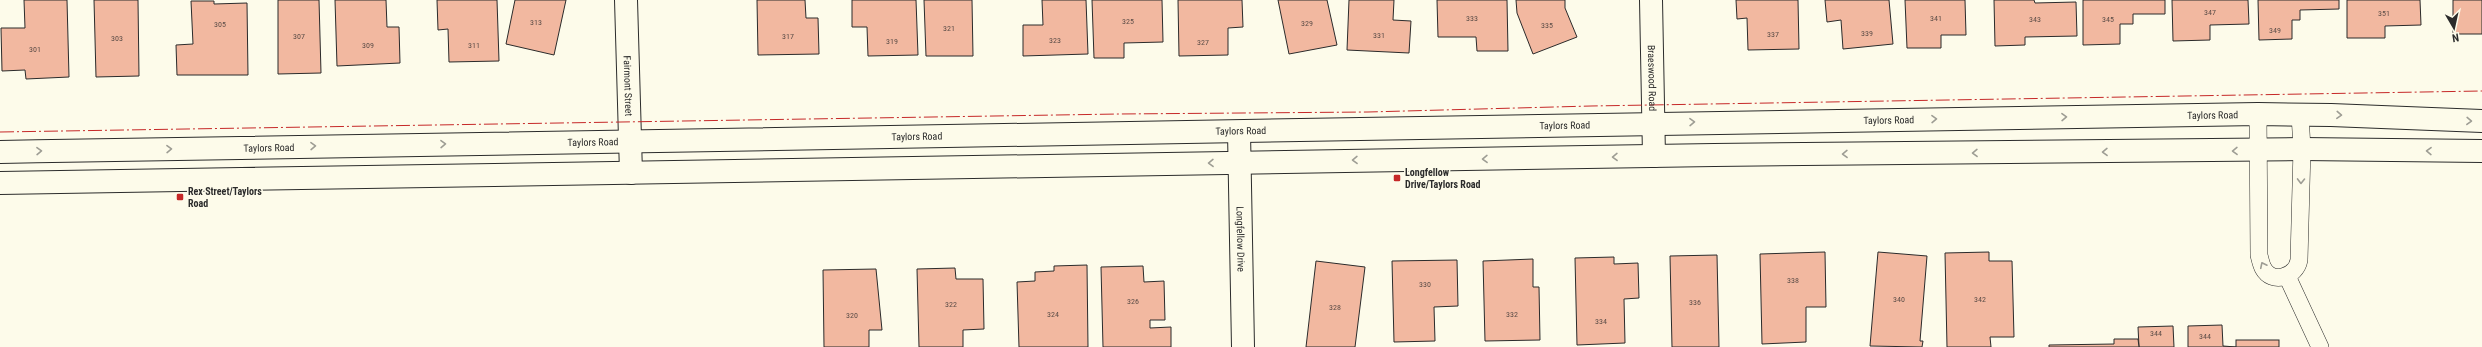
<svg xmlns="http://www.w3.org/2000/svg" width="2482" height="347" font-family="'Roboto Condensed',sans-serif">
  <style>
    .building { fill: #f2b8a0; stroke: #2b2b2b }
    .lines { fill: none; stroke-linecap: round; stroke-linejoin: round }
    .service-casing { stroke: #2b2b2b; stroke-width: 18 }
    .minor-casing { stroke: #2b2b2b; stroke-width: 24 }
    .secondary-casing { stroke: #2b2b2b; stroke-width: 24 }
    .service { stroke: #fdfbea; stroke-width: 17 }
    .minor { stroke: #fdfbea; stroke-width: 22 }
    .secondary { stroke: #fdfbea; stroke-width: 22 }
    .power { stroke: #c62828; stroke-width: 1; stroke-dasharray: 14 3 2 3; stroke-linecap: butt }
    .oneway { stroke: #9e9d94 }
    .poi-dot { fill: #c62828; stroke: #fdfbea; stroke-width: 1.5 }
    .labels { text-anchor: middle; stroke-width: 3; stroke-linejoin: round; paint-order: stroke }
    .number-label { font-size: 8px; fill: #5d4e48 }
    .street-label { font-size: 10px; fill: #2b2b2b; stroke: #fdfbea }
    .poi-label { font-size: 10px; font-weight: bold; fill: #2b2b2b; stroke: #fdfbea; text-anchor: start }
  </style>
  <rect width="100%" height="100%" fill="#fdfbea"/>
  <g class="building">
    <polygon points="24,0 67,0 69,77 26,79 25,70 2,71 1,28 25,28"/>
    <polygon points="94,0 138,0 139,76 96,77"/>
    <polygon points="278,0 319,0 321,73 278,74"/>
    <polygon points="335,0 386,0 387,27 399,27 400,63 337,66"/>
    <polygon points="437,0 497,0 499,61 449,62 448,29 438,30"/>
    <polygon points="515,0 566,0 554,55 506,44"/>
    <polygon points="757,0 805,0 806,18 818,18 819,54 758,55"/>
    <polygon points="852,0 916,0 918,55 868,56 867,27 852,27"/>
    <polygon points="924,0 972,0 973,56 926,56"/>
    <polygon points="1042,0 1086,0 1088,54 1023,56 1023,25 1043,25"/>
    <polygon points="1092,0 1162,0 1163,42 1124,43 1124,58 1094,58"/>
    <polygon points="1178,0 1242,0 1243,27 1228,28 1228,55 1179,56"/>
    <polygon points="1278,0 1327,0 1337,45 1289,54"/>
    <polygon points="1349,0 1394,0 1393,20 1411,21 1409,53 1347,50"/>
    <polygon points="1437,0 1507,0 1508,51 1477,51 1476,37 1438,37"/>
    <polygon points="1516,0 1565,0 1565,8 1577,37 1533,54 1517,13"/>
    <polygon points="1736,0 1798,0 1799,49 1748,50 1747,18 1737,19"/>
    <polygon points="1825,0 1889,0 1893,44 1843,49 1841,20 1827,22"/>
    <polygon points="1905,0 1965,0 1966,35 1941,35 1941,48 1907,48"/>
    <polygon points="1994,0 2034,0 2035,3 2076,2 2077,36 2025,37 2025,45 1995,46"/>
    <polygon points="2083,0 2165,0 2165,14 2133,14 2133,24 2120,24 2120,44 2083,45"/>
    <polygon points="2172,0 2248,0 2249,24 2210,25 2210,40 2173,41"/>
    <polygon points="2258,0 2339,0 2339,9 2300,10 2300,20 2292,20 2292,39 2259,40"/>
    <polygon points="2347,0 2420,0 2421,25 2385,26 2385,38 2347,38"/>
    <rect x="2453" y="0" width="29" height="34"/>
    <polygon points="191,1 214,1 214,4 247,3 248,75 177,75 176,45 193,44"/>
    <polygon points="1825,252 1826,307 1806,307 1806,342 1762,344 1760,254"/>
    <polygon points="1878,252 1927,256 1920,341 1923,341 1922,347 1870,346"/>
    <polygon points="1989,252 1989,261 2012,261 2014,337 1990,337 1991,347 1947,347 1945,253"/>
    <polygon points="1717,255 1719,347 1672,347 1670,256"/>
    <polygon points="1614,257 1614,264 1638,263 1639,298 1624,299 1625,343 1577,345 1575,258"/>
    <polygon points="1533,259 1533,287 1539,287 1540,340 1485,341 1483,261"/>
    <polygon points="1457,260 1458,306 1434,307 1435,341 1394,342 1392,261"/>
    <polygon points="1316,261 1365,267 1355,347 1306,347"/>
    <polygon points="1087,265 1088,347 1019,347 1017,282 1035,281 1035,272 1054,271 1054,266"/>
    <polygon points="1143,266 1144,282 1164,281 1165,320 1150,320 1150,328 1171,327 1171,347 1103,347 1101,267"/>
    <polygon points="955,268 956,279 983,279 984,329 963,330 963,347 919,347 917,269"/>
    <polygon points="876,269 882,330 869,330 869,347 824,347 823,270"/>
    <polygon points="2222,325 2223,346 2236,347 2188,347 2188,326"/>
    <polygon points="2173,326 2174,347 2139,347 2138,327"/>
    <polygon points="2114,339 2138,339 2139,347 2049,347 2049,345 2114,344"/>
    <rect x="2236" y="340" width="43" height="7"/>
  </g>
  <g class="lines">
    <defs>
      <g id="service">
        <path d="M2258,114L2259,255C2260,259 2261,264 2263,268C2272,285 2296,277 2299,260L2302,149L2300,114"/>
        <polyline points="2287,276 2320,347"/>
      </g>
      <g id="minor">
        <path id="s1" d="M626,0L631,173"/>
        <path id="s2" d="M1651,0L1654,156"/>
        <path id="s3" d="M1239,132L1243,347"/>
      </g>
      <g id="secondary">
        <path id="s4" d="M0,152C753,139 1506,125 2258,114L2331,115L2482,121"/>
        <polyline points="0,183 1714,155 2302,149 2482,151"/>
      </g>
    </defs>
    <use href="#service" class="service-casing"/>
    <use href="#minor" class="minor-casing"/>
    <use href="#secondary" class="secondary-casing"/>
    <use href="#service" class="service"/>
    <use href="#minor" class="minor"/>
    <use href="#secondary" class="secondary"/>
    <polyline class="power" points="0,132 1119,114 1368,112 1591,106 2482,91"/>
  </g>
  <defs><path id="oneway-chevron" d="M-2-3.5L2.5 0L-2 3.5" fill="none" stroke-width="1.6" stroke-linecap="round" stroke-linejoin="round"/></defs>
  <g class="oneway">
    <use href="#oneway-chevron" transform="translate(2339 115) rotate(3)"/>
    <use href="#oneway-chevron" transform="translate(2064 117) rotate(-1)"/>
    <use href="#oneway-chevron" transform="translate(1934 119) rotate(-1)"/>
    <use href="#oneway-chevron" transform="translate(2469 121) rotate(2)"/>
    <use href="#oneway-chevron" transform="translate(1692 122) rotate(-1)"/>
    <use href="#oneway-chevron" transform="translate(443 144) rotate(-1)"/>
    <use href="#oneway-chevron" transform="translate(313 146) rotate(-1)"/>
    <use href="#oneway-chevron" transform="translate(169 149) rotate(-1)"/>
    <use href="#oneway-chevron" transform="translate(39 151) rotate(-1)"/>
    <use href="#oneway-chevron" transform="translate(2235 151) rotate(179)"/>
    <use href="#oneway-chevron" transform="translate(2429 151) rotate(-179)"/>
    <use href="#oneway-chevron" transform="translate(2105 152) rotate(179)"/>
    <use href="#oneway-chevron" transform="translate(1975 153) rotate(179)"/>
    <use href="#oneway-chevron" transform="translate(1845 154) rotate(179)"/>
    <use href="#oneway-chevron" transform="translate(1615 157) rotate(179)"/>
    <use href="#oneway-chevron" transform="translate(1485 159) rotate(179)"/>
    <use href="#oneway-chevron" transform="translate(1355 160) rotate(179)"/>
    <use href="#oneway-chevron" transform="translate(1211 163) rotate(179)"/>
    <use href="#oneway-chevron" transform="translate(2301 181) rotate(91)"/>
    <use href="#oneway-chevron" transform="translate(2263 265) rotate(-116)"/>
  </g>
  <g class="poi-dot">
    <rect x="1393" y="174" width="8" height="8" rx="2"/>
    <rect x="176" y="193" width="8" height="8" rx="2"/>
  </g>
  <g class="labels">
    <g class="number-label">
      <text x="2210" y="15">347</text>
      <text x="2384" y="16">351</text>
      <text x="1472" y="21">333</text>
      <text x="1936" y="21">341</text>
      <text x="2035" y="22">343</text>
      <text x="2108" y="22">345</text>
      <text x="1128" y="24">325</text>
      <text x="536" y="25">313</text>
      <text x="1307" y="26">329</text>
      <text x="220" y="27">305</text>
      <text x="1547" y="28">335</text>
      <text x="949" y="31">321</text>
      <text x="2275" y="33">349</text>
      <text x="1867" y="36">339</text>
      <text x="1773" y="37">337</text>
      <text x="1379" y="38">331</text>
      <text x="299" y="39">307</text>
      <text x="788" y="39">317</text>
      <text x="117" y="41">303</text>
      <text x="1055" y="43">323</text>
      <text x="892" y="44">319</text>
      <text x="1203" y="45">327</text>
      <text x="368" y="48">309</text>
      <text x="474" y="48">311</text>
      <text x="35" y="52">301</text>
      <text x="1793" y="283">338</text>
      <text x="1425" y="287">330</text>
      <text x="1899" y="302">340</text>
      <text x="1980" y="302">342</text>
      <text x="1133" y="304">326</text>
      <text x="1695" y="305">336</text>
      <text x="951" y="307">322</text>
      <text x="1335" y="310">328</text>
      <text x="1053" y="317">324</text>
      <text x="1512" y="317">332</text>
      <text x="852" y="318">320</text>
      <text x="1601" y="324">334</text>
      <text x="2156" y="336">344</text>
      <text x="2205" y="339">344</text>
    </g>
    <g class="street-label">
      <text dy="4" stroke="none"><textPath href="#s2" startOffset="78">Braeswood Road</textPath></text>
      <text dy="4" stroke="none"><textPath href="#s1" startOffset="86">Fairmont Street</textPath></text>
      <text dy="4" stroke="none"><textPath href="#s4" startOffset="2213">Taylors Road</textPath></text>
      <text dy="4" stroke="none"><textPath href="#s4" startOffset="1889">Taylors Road</textPath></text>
      <text dy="4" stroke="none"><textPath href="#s4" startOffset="1565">Taylors Road</textPath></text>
      <text dy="4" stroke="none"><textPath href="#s4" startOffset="1241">Taylors Road</textPath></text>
      <text dy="4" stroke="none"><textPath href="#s4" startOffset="917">Taylors Road</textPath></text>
      <text dy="4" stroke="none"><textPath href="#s4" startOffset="593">Taylors Road</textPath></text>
      <text dy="4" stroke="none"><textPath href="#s4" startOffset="269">Taylors Road</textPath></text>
      <text dy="4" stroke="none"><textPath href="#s3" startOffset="107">Longfellow Drive</textPath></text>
    </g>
    <g class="poi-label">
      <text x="1405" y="176">Longfellow<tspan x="1405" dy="12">Drive/Taylors Road</tspan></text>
      <text x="188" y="195">Rex Street/Taylors<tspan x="188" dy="12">Road</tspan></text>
    </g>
  </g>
  <g transform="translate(2454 28) rotate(171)" stroke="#fdfbea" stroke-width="3" paint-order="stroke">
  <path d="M0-3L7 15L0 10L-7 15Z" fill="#2b2b2b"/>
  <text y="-6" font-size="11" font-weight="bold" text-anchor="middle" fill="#2b2b2b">N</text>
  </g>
</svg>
